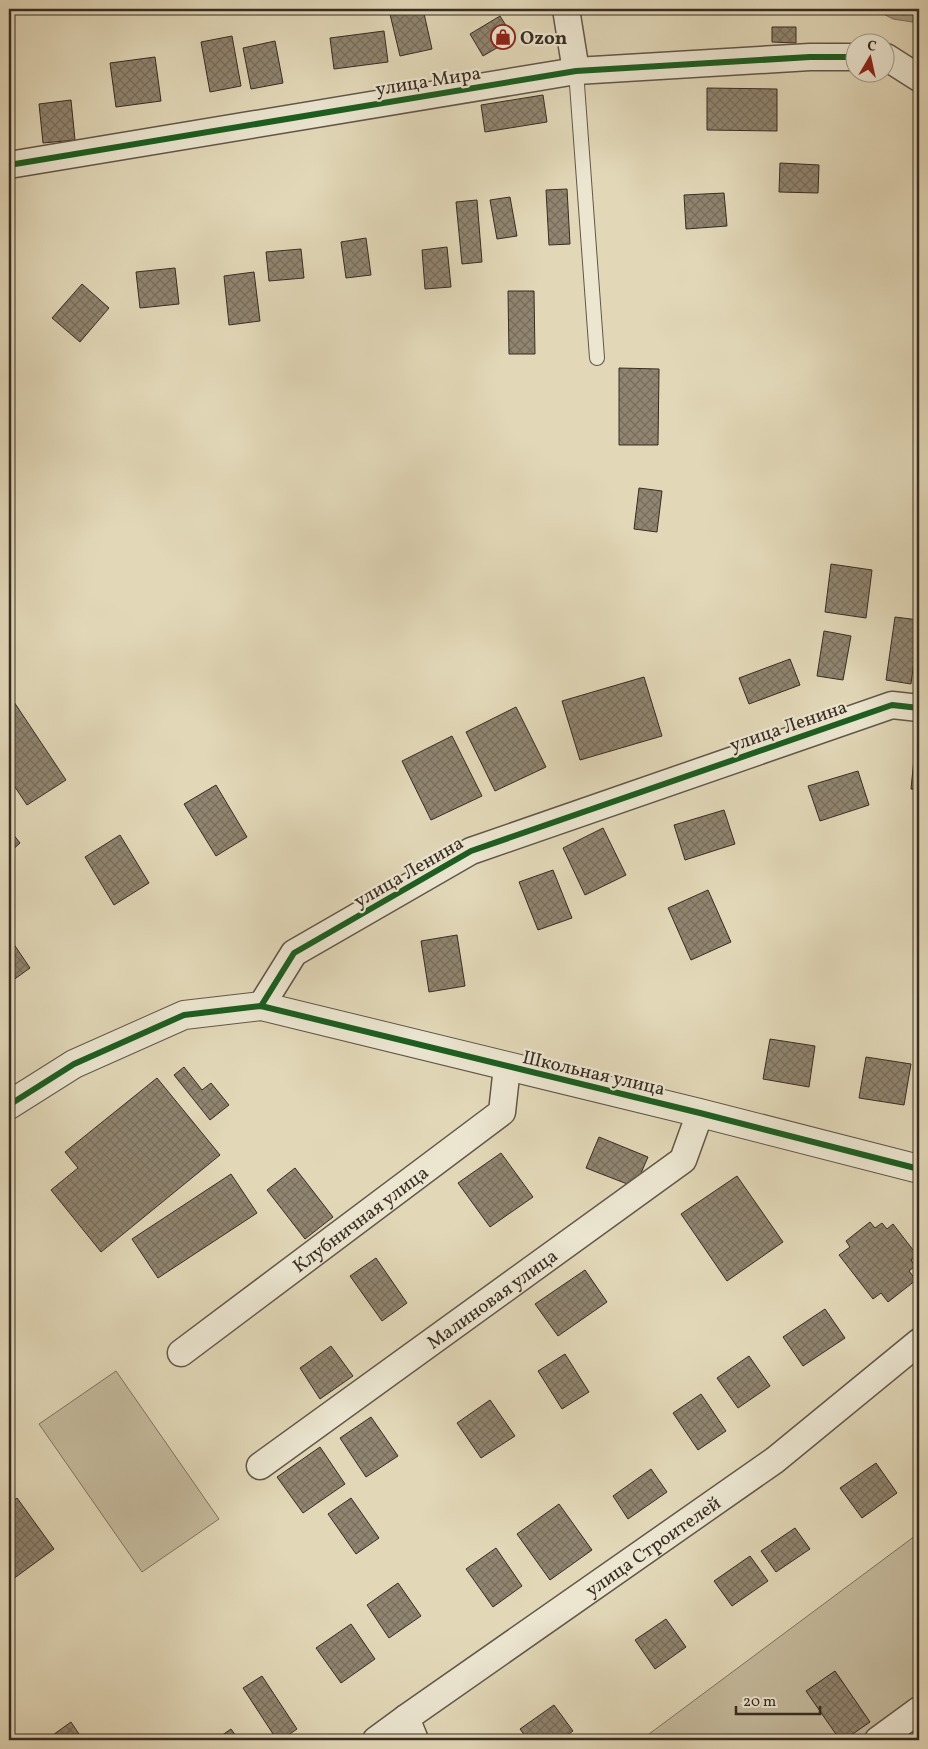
<svg xmlns="http://www.w3.org/2000/svg" width="928" height="1749" font-family="Vollkorn,serif">
  <style>
    .garden { fill: #c5bb9e; stroke: #7e7460 }
    .water { fill: url(#water-ripples); stroke: #7b705d }
    .building { fill: url(#building-cross-hatch); stroke: #382c22 }
    .lines { fill: none; stroke-linecap: round; stroke-linejoin: round }
    .service-casing { stroke: #625748; stroke-width: 16 }
    .minor-casing { stroke: #625748; stroke-width: 29 }
    .tertiary-casing { stroke: #625748; stroke-width: 30 }
    .service { stroke: #ece6d1; stroke-width: 14 }
    .minor { stroke: #ece6d1; stroke-width: 26 }
    .tertiary { stroke: #ece6d1; stroke-width: 28 }
    .cycleway-casing { stroke: #ece6d1; stroke-width: 9 }
    .cycleway { stroke: #1b5e20; stroke-width: 6 }
    .labels { text-anchor: middle; stroke-width: 4.5; stroke-linejoin: round; paint-order: stroke }
    .poi-label { font-size: 19px; font-weight: bold; fill: #382c22; stroke: #ece6d1; text-anchor: start }
    .street-label { font-size: 19px; fill: #382c22; stroke: #ece6d1 }
  </style>
  <defs>
    <pattern id="water-ripples" width="26" height="14" patternUnits="userSpaceOnUse" patternTransform="scale(1.25)"><rect width="26" height="14" fill="#a89e85"/><path d="M2 4q2-2 4 0t4 0M15 11q2-2 4 0t4 0" fill="none" stroke="#8a816c"/></pattern>
    <pattern id="building-cross-hatch" width="8" height="8" patternUnits="userSpaceOnUse" patternTransform="scale(1.25)"><rect width="8" height="8" fill="#908570"/><path d="M0 0l8 8M0 8l8-8" fill="none" stroke="#776d5c"/></pattern>
  </defs>
  <rect width="100%" height="100%" fill="#e2d8b8"/>
  <filter id="stains"><feTurbulence type="fractalNoise" baseFrequency=".004" numOctaves="4"/><feColorMatrix values="0 0 0 0 .2 0 0 0 0 .09 0 0 0 0 .02 0 0 0 .5 -.17"/></filter>
  <radialGradient id="worn" r=".72"><stop offset=".6" stop-color="#630" stop-opacity="0"/><stop offset="1" stop-color="#630" stop-opacity=".3"/></radialGradient>
  <g class="garden">
    <polygon points="116,1371 219,1519 142,1572 39,1424"/>
    <polygon points="919,1533 919,1740 641,1740"/>
  </g>
  <polygon class="water" points="874,9 919,9 919,23 893,19"/>
  <g class="building">
    <polygon points="395,9 423,9 432,49 400,56 389,10"/>
    <polygon points="500,16 514,38 483,56 470,34"/>
    <polygon points="772,27 796,27 796,43 772,42"/>
    <polygon points="384,31 388,62 334,69 330,38"/>
    <polygon points="232,36 241,86 210,92 201,42"/>
    <polygon points="275,41 283,83 251,89 243,48"/>
    <polygon points="155,57 161,101 116,107 110,63"/>
    <polygon points="707,88 777,89 777,131 707,130"/>
    <polygon points="543,95 547,122 485,132 481,105"/>
    <polygon points="71,100 75,140 43,143 39,104"/>
    <polygon points="780,163 819,165 818,193 779,192"/>
    <polygon points="567,189 570,244 549,245 546,190"/>
    <polygon points="724,193 727,226 686,229 684,195"/>
    <polygon points="510,197 517,236 497,239 490,200"/>
    <polygon points="477,200 482,262 462,264 456,202"/>
    <polygon points="366,238 371,275 346,278 341,242"/>
    <polygon points="447,247 451,287 425,289 422,250"/>
    <polygon points="301,249 304,278 269,281 266,252"/>
    <polygon points="175,268 179,304 140,308 136,272"/>
    <polygon points="254,272 260,321 229,325 224,276"/>
    <polygon points="82,284 109,308 80,342 52,318"/>
    <polygon points="508,291 534,291 535,354 509,354"/>
    <polygon points="619,368 659,369 658,445 619,445"/>
    <polygon points="639,488 662,491 657,532 634,529"/>
    <polygon points="831,564 872,570 866,618 825,612"/>
    <polygon points="895,617 919,620 919,654 915,653 911,684 886,680"/>
    <polygon points="824,631 851,636 843,680 817,676"/>
    <polygon points="790,659 800,685 749,704 739,678"/>
    <polygon points="644,677 662,736 580,760 562,701"/>
    <polygon points="14,702 66,780 27,805 9,778 9,706"/>
    <polygon points="516,707 546,767 495,791 466,732"/>
    <polygon points="452,736 482,796 431,820 402,761"/>
    <polygon points="916,738 919,738 919,790 911,789"/>
    <polygon points="858,771 869,805 820,821 808,786"/>
    <polygon points="216,785 247,837 216,856 184,804"/>
    <polygon points="724,810 735,844 685,860 674,825"/>
    <polygon points="603,828 626,875 585,895 563,848"/>
    <polygon points="9,829 20,843 9,853"/>
    <polygon points="120,835 149,883 114,905 85,857"/>
    <polygon points="553,870 572,918 538,930 519,882"/>
    <polygon points="708,890 731,942 691,960 668,908"/>
    <polygon points="457,935 465,986 429,992 421,941"/>
    <polygon points="9,937 30,968 9,983"/>
    <polygon points="770,1039 815,1046 809,1087 763,1079"/>
    <polygon points="866,1057 911,1064 904,1105 859,1098"/>
    <polygon points="184,1067 202,1090 211,1083 229,1105 210,1120 174,1075"/>
    <polygon points="157,1078 220,1155 101,1252 51,1190 78,1168 65,1152"/>
    <polygon points="599,1137 648,1157 635,1187 586,1168"/>
    <polygon points="501,1153 533,1197 490,1227 458,1183"/>
    <polygon points="295,1168 333,1217 305,1239 267,1190"/>
    <polygon points="231,1174 257,1213 158,1278 132,1239"/>
    <polygon points="737,1176 783,1242 727,1281 681,1214"/>
    <polygon points="870,1222 875,1228 882,1223 887,1229 893,1224 917,1255 911,1260 915,1266 909,1271 916,1280 888,1302 881,1293 873,1299 839,1255 850,1247 846,1241"/>
    <polygon points="376,1258 407,1303 382,1321 350,1276"/>
    <polygon points="585,1270 607,1302 558,1336 535,1304"/>
    <polygon points="825,1309 845,1338 803,1366 783,1337"/>
    <polygon points="331,1346 353,1376 320,1399 300,1368"/>
    <polygon points="565,1354 589,1392 562,1409 538,1371"/>
    <polygon points="749,1356 770,1386 738,1408 717,1378"/>
    <polygon points="701,1394 726,1431 698,1450 673,1413"/>
    <polygon points="490,1400 515,1436 481,1458 457,1423"/>
    <polygon points="371,1417 398,1456 366,1477 340,1438"/>
    <polygon points="320,1447 345,1484 303,1513 277,1477"/>
    <polygon points="876,1463 897,1493 862,1518 840,1488"/>
    <polygon points="651,1469 667,1492 628,1519 613,1496"/>
    <polygon points="17,1498 54,1549 9,1582 9,1504"/>
    <polygon points="351,1498 379,1538 356,1554 328,1514"/>
    <polygon points="559,1504 592,1550 550,1580 517,1534"/>
    <polygon points="795,1528 810,1549 776,1572 761,1551"/>
    <polygon points="496,1548 522,1586 493,1607 466,1569"/>
    <polygon points="750,1556 768,1581 732,1606 714,1581"/>
    <polygon points="398,1583 421,1616 389,1638 367,1605"/>
    <polygon points="666,1619 686,1647 655,1669 635,1640"/>
    <polygon points="351,1624 375,1659 341,1683 316,1648"/>
    <polygon points="835,1671 870,1722 844,1740 840,1740 806,1691"/>
    <polygon points="262,1676 297,1729 281,1740 277,1740 243,1688"/>
    <polygon points="554,1705 573,1731 560,1740 528,1740 520,1729"/>
    <polygon points="71,1722 83,1740 52,1740 50,1737"/>
    <polygon points="231,1729 239,1740 215,1740"/>
  </g>
  <g class="lines">
    <defs>
      <polyline id="service" points="576,71 597,358"/>
      <g id="minor">
        <polyline points="566,9 576,71"/>
        <polyline points="886,57 919,78"/>
        <polyline points="9,165 576,71 810,57 856,57"/>
        <polyline points="261,1006 294,953 471,851 892,705 919,708"/>
        <path id="s1" d="M181,1353L502,1112L507,1067"/>
        <path id="s2" d="M260,1466L683,1160L700,1113"/>
        <polyline points="406,1718 415,1740"/>
        <path id="s3" d="M376,1740L406,1718L775,1460L919,1342"/>
        <polyline points="878,1740 919,1710"/>
      </g>
      <polyline id="tertiary" points="9,1105 74,1064 184,1015 261,1006 700,1113 919,1169"/>
    </defs>
    <use href="#service" class="service-casing"/>
    <use href="#minor" class="minor-casing"/>
    <use href="#tertiary" class="tertiary-casing"/>
    <use href="#service" class="service"/>
    <use href="#minor" class="minor"/>
    <use href="#tertiary" class="tertiary"/>
    <defs>
      <g id="cycleway">
        <polyline points="9,165 576,71 810,57 856,57"/>
        <polyline points="261,1006 294,953 471,851 892,705 919,708"/>
        <polyline points="9,1105 74,1064 184,1015 261,1006 700,1113 919,1169"/>
      </g>
    </defs>
    <use href="#cycleway" class="cycleway-casing"/>
    <use href="#cycleway" class="cycleway"/>
  </g>
  <defs>
    <symbol id="shop-ring" viewBox="-11 -11 22 22"><circle r="9.5" fill="#ece6d1" stroke="#8f2418" stroke-width="1.5"/><path d="M-5-2.5h2.3a2.7 3.5 0 0 1 5.4 0H5L5.5 6h-11ZM-1.5-2.5h3a1.5 2.3 0 0 0-3 0Z" fill="#8f2418"/></symbol>
  </defs>
  <g fill-rule="evenodd">
    <use href="#shop-ring" x="489" y="23" width="28" height="28"/>
  </g>
  <g class="labels">
    <g class="poi-label">
      <text x="520" y="44">Ozon</text>
    </g>
    <g class="street-label">
      <text transform="translate(428 80) rotate(-9)" y="7">улица Мира</text>
      <text transform="translate(788 725) rotate(-19)" y="7">улица Ленина</text>
      <text transform="translate(408 871) rotate(-30)" y="7">улица Ленина</text>
      <text transform="translate(594 1072) rotate(13)" y="7">Школьная улица</text>
      <text dy="7" stroke="none"><textPath href="#s1" startOffset="224">Клубничная улица</textPath></text>
      <text dy="7" stroke="none"><textPath href="#s2" startOffset="286">Малиновая улица</textPath></text>
      <text dy="7" stroke="none"><textPath href="#s3" startOffset="338">улица Строителей</textPath></text>
    </g>
  </g>
  <rect width="928" height="1749" fill="none" stroke="#e2d8b8" stroke-width="30"/>
  <rect x="10" y="10" width="908" height="1729" fill="none" stroke="#382c22" stroke-width="2.5"/>
  <rect x="15" y="15" width="898" height="1719" fill="none" stroke="#382c22"/>
  <g transform="translate(870 58) rotate(9)"><circle r="24" fill="#ece6d1" stroke="#a49c8b"/>
  <path d="M0-4L9 19L0 12L-9 19Z" fill="#8f2418"/>
  <text y="-8" font-size="14" font-weight="bold" text-anchor="middle" fill="#382c22">С</text>
  </g>
  <path d="M736 1706v8h84v-8" fill="none" stroke="#382c22" stroke-width="2.5"/>
  <text x="743" y="1706" font-size="15" fill="#382c22" stroke="#ece6d1" stroke-width="4" paint-order="stroke">20 m</text>
  <rect width="100%" height="100%" filter="url(#stains)"/>
  <rect width="100%" height="100%" fill="url(#worn)"/>
</svg>
